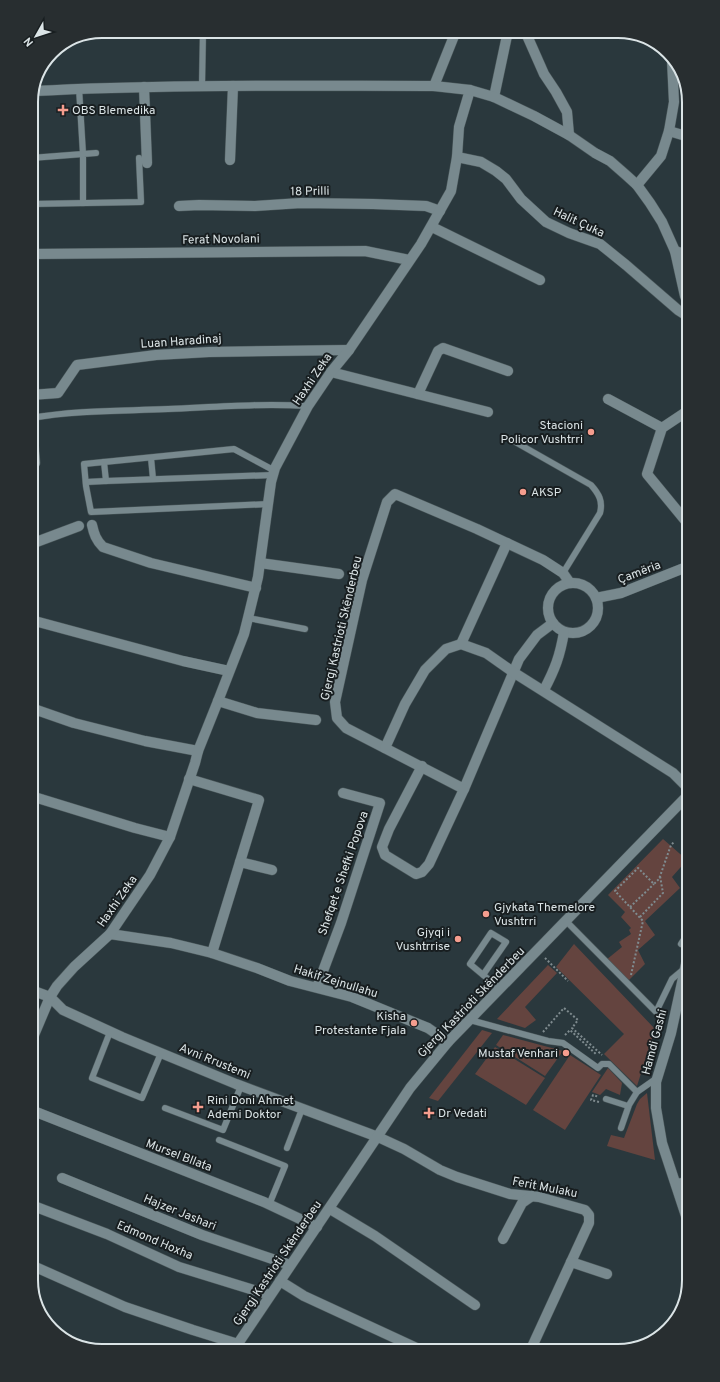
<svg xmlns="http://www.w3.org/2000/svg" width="720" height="1382" font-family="Overpass,sans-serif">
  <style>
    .green { fill: #64443f }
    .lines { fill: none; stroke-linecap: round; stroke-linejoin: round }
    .service-casing { stroke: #4a575a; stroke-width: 7 }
    .minor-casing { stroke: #4a575a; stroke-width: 11 }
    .tertiary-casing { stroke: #4a575a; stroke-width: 11 }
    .secondary-casing { stroke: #4a575a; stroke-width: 11 }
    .path { stroke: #7f8b8f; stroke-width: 2; stroke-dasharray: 2 2; stroke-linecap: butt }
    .service { stroke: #78898e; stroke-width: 6 }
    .minor { stroke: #78898e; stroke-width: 10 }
    .tertiary { stroke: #78898e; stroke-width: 10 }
    .secondary { stroke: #78898e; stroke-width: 10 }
    .poi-dot { fill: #f59d8e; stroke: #181e20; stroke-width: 1.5 }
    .labels { text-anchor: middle; stroke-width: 4; stroke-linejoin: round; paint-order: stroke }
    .poi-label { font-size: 12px; fill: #dbe4e6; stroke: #181e20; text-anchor: start }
    .street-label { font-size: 12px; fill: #dbe4e6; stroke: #181e20 }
    .rim { fill: none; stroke: #dbe4e6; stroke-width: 2 }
  </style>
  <rect width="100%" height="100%" fill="#2a383d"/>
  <g class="green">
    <polygon points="663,839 687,860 672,877 680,888 645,921 655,935 638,950 645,964 627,982 606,960 622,947 619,942 631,934 629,930 631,928 621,917 625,912 608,895"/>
    <polygon points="574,944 655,1029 637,1086 604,1054 624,1034 556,967"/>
    <polygon points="548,965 557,973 525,1007 536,1020 525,1028 497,1019"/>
    <polygon points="482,1030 492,1033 438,1101 429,1098"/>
    <polygon points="503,1035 563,1051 545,1076 496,1045"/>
    <polygon points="495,1047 545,1078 526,1105 475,1074"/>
    <polygon points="570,1055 601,1075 565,1130 533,1110"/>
    <polygon points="608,1068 622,1083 620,1095 606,1089 600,1095 592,1092"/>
    <polygon points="647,1093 655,1160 607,1146 611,1135 624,1138 637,1104 640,1099"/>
  </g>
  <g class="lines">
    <defs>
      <g id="service">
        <polyline points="202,86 203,31"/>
        <polyline points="31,158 83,154 79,88"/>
        <polyline points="83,203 83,154 96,153"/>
        <polyline points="31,204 141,202 139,158"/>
        <path d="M31,418C76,410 123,411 168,409C215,407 261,403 308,406"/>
        <path d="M510,439L591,485C599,494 603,501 600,513L563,573"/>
        <polyline points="151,458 153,479"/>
        <polyline points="104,462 106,481 273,475"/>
        <polyline points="86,482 106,481"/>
        <polyline points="268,504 91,512 86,486 84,464 234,449 275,471"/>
        <polyline points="248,618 305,629"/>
        <polyline points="566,921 656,1012 672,979 684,969"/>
        <polyline points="681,944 689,932"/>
        <polyline points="483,975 506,942 491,933 470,964 500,989"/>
        <polyline points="470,1020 548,1041 563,1043 598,1068 602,1064 609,1064 637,1092"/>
        <polyline points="110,1032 92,1078 142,1098 161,1053"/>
        <polyline points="606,1099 628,1106"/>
        <polyline points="165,1108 223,1130 241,1086"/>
        <polyline points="621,1128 629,1105 637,1092 657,1078"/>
        <polyline points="219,1140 285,1166 269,1205"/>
        <polyline points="287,1148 302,1109"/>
      </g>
      <g id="minor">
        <polyline points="525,31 544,74 556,92 567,112 569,135"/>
        <polyline points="144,87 147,163"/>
        <polyline points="494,97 508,31"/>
        <polyline points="669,131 689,137"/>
        <polyline points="457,157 481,162 496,171 506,179 521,199 546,222 569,233 600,244 626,265 678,310 689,317"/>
        <polyline points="230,160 233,86"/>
        <polyline points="637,185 661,156 669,131 674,102 672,60"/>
        <polyline points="179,206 199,205 255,206 301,203 373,204 426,206 440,211"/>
        <polyline points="432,227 540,280"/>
        <polyline points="32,254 365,251 409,260"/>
        <polyline points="331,372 488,412"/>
        <polyline points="418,394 438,351 443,348 508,371"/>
        <polyline points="31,395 58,393 77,365 156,355 209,352 349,350"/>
        <polyline points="608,399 662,428"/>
        <polyline points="31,463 35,463 31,417"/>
        <path d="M92,525C94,534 96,540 103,547L151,563L256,588"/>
        <polyline points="689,525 647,474 662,428 689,410"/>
        <polyline points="31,544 79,526"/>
        <polyline points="260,563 339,574"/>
        <circle cx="573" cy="608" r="25"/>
        <polyline points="596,598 621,593 689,566"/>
        <polyline points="31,620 183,661 229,671"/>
        <polyline points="553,623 537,635 519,659 464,789 346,728 337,718 335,702 362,580 387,502 395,494 477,529 543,560 563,573 570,583"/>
        <polyline points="461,644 507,543"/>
        <path d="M544,690C555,669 560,656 564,632"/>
        <polyline points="218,701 257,713 316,720"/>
        <polyline points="31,708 74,723 145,741 198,751"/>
        <polyline points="385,748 405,704 425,670 446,649 461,644 486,653 513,672 673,773 689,789"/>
        <polyline points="422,766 389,829 382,847 385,855 416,874 422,872 429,864 464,789"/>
        <polyline points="189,779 259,800 240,862"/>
        <polyline points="31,796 135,828 170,837"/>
        <polyline points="110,934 171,943 212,953 257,968 290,981 352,997 428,1028 448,1042"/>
        <polyline points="212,953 240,862 272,870"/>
        <polyline points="317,987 341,923 380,803 343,793"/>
        <polyline points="31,990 50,997 63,1010 122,1037 236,1084 378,1137 404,1149 440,1170 457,1177 510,1194 539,1197 585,1210 589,1215 589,1223 531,1349 536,1351"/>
        <polyline points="31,1042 50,997 57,986 74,967 110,934 150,875 170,837 195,763 198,751 218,701 244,634 248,618 258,577 271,482 275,468 308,406 331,372 349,350 421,244 451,191 457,157 459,127 470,90"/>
        <polyline points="31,1110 264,1202 317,1227"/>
        <polyline points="62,1178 202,1235 290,1265"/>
        <polyline points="676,1184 689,1182"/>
        <polyline points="31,1205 107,1234 179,1267 270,1295"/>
        <polyline points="330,1209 375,1236 475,1305"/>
        <polyline points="689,1225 662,1143 656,1108 656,1082 671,1033 686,964 689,959"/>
        <polyline points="503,1239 522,1203 532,1196"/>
        <polyline points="571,1262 607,1274"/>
        <polyline points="31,1265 125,1307 193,1330 238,1344"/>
        <polyline points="280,1281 304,1296 423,1351"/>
      </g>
      <g id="tertiary">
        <polyline points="434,86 456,31"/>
        <polyline points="675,251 689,255"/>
        <polyline points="233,1351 410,1088 448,1042 689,794"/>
      </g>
      <path id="secondary" d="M34,91C167,84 300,86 434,86L470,90L494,97L534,116L569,135L595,153L610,161L626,175L637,185L650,203L662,222L675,251L685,296L689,306"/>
    </defs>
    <use href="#service" class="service-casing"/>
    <use href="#minor" class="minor-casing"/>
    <use href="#tertiary" class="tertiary-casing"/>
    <use href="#secondary" class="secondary-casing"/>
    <g class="path">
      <polyline points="630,907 654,884"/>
      <polyline points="640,917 663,893 660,876"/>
      <polyline points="545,958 568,981"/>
      <polyline points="631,975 643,921 615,891 638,868 654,884 659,879 671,845 674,842"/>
      <polyline points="543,1032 564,1008 578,1020 572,1028 602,1055"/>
      <polyline points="565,1035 570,1030 597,1055"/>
      <polyline points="599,1102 591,1100 593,1095 599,1097"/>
    </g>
    <use href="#service" class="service"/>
    <use href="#minor" class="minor"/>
    <use href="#tertiary" class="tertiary"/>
    <use href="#secondary" class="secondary"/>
  </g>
  <g class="poi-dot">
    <path d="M61 104h4v4h4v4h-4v4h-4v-4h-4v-4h4z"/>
    <circle cx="591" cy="432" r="4"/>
    <circle cx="523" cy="492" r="4"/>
    <circle cx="486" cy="914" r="4"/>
    <circle cx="458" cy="939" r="4"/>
    <circle cx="414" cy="1023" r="4"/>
    <circle cx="566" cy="1053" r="4"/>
    <path d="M196 1101h4v4h4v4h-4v4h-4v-4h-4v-4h4z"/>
    <path d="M427 1107h4v4h4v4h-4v4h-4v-4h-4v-4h4z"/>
  </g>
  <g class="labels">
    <g class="poi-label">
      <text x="72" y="114">OBS Blemedika</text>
      <text x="583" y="429" text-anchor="end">Stacioni<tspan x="583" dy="14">Policor Vushtrri</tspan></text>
      <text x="531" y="496">AKSP</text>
      <text x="494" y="911">Gjykata Themelore<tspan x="494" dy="14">Vushtrri</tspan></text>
      <text x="450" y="936" text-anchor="end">Gjyqi i<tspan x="450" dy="14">Vushtrrise</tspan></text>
      <text x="406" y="1020" text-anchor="end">Kisha<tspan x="406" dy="14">Protestante Fjala</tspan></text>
      <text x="558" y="1057" text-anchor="end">Mustaf Venhari</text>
      <text x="207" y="1104">Rini Doni Ahmet<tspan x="207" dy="14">Ademi Doktor</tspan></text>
      <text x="438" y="1117">Dr Vedati</text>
    </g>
    <g class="street-label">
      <text transform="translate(310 191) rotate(-1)" y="4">18 Prilli</text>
      <text transform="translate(579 222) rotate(25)" y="4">Halit Çuka</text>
      <text transform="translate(221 239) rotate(-1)" y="4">Ferat Novolani</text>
      <text transform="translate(181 341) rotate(-4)" y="4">Luan Haradinaj</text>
      <text transform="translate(312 379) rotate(-56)" y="4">Haxhi Zeka</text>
      <text transform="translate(639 572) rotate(-21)" y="4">Çamëria</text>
      <text transform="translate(341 628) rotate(-77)" y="4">Gjergj Kastrioti Skënderbeu</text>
      <text transform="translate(343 873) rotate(-71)" y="4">Shefqet e Shefki Popova</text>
      <text transform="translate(117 901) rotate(-55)" y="4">Haxhi Zeka</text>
      <text transform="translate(336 981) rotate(17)" y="4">Hakif Zejnullahu</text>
      <text transform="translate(471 1002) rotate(-46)" y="4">Gjergj Kastrioti Skënderbeu</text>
      <text transform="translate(654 1042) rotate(-75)" y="4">Hamdi Gashi</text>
      <text transform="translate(215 1061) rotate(22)" y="4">Avni Rrustemi</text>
      <text transform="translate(179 1155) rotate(21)" y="4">Mursel Bllata</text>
      <text transform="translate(545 1187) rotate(11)" y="4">Ferit Mulaku</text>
      <text transform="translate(180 1212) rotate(22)" y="4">Hajzer Jashari</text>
      <text transform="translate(155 1240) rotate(23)" y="4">Edmond Hoxha</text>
      <text transform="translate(277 1263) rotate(-56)" y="4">Gjergj Kastrioti Skënderbeu</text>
    </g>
  </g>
  <path d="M0 0H720V1382H0ZM102 38H618A64 64 0 0 1 682 102V1280A64 64 0 0 1 618 1344H102A64 64 0 0 1 38 1280V102A64 64 0 0 1 102 38Z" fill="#282e30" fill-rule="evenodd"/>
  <path class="rim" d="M102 38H618A64 64 0 0 1 682 102V1280A64 64 0 0 1 618 1344H102A64 64 0 0 1 38 1280V102A64 64 0 0 1 102 38Z"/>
  <g transform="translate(36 36) rotate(231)" stroke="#181e20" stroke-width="3" paint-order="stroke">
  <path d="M0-3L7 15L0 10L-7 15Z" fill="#dbe4e6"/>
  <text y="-6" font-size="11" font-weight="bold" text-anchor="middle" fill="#dbe4e6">N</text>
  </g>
</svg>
